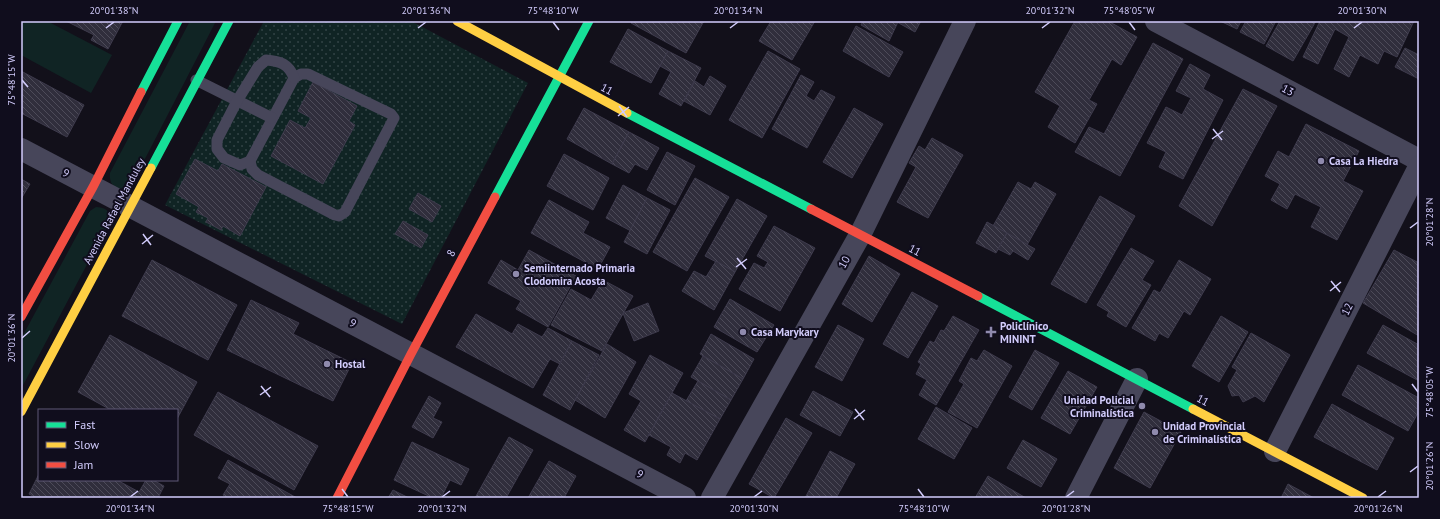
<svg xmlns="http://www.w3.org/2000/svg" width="1440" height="519" font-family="'PT Sans',sans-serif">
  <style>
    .green { fill: #102424 }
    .park { fill: url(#park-dots) }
    .building { fill: url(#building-back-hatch); stroke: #3e3b4d }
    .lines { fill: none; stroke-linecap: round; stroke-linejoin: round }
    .lane { stroke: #47465a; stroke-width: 11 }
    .street { stroke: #47465a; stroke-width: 22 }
    .fast { stroke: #16e098; stroke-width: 9 }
    .slow { stroke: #ffcf43; stroke-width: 9 }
    .jam { stroke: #f24e42; stroke-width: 9 }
    .ticks { fill: none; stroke: #d2ccfc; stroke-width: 1.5 }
    .poi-dot { fill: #8f8aad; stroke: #100d1d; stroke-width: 1.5 }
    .labels { text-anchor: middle; stroke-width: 4; stroke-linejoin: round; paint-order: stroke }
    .street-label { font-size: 11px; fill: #d2ccfc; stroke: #100d1d }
    .poi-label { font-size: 11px; font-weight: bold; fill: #d2ccfc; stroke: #100d1d; text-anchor: start }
    .neatline { fill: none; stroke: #d2ccfc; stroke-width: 1.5 }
    .ticks-label { font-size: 10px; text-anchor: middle; fill: #d2ccfc }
  </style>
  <defs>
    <pattern id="park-dots" width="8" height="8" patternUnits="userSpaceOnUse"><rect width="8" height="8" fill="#102424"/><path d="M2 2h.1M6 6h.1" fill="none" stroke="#324345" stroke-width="1.8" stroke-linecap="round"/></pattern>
    <pattern id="building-back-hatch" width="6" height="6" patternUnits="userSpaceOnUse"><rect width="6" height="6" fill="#302e3c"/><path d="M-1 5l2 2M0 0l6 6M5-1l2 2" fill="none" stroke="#4d4b59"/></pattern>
  </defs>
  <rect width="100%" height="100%" fill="#12101a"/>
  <g class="green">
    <polygon points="21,21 47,21 112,55 91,93 21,55"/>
    <path d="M190,21H216L132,184C121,193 108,188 110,173Z"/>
    <path d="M96,207C105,207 112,212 110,221L21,389V339L90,211Z"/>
  </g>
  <polygon class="park" points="264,21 411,21 528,83 402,324 165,205"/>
  <g class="building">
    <polygon points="66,21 123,21 108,49 91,40 94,35"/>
    <polygon points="632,21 704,21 686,53 631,23"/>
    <polygon points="771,21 815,21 792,60 759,41"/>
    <polygon points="863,21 895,21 898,22 889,41 861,25"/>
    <polygon points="895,21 921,21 915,32"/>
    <polygon points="1074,21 1108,21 1137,37 1121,65 1112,59 1089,100 1097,104 1075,143 1048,127 1060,106 1035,92 1075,21"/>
    <polygon points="1220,21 1241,21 1237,29"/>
    <polygon points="1246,21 1276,21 1264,44 1240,32"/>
    <polygon points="1280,21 1316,21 1293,61 1266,46"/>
    <polygon points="1320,21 1414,21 1397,57 1384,51 1378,64 1360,55 1349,77 1334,69 1349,37 1335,29 1318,64 1303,57"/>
    <polygon points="856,26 903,52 889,77 843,51"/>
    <polygon points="628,29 668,51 651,83 610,62"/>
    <polygon points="1153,43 1183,59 1120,176 1075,152 1089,127 1104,134"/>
    <polygon points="1405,48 1419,55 1419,79 1395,67"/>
    <polygon points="668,51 701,68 681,106 659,94 671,72 660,66"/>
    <polygon points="768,51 800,69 762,138 729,120"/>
    <polygon points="1190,64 1210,75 1203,89 1223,100 1183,179 1159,167 1166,152 1147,143 1166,107 1182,115 1191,98 1176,91"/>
    <polygon points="21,71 84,105 67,137 21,113"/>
    <polygon points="801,75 814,82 806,96 814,101 821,90 835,97 807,148 772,129"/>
    <polygon points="710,76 726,86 710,115 684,101 695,81 704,87"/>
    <polygon points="313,82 357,106 349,121 355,125 323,184 271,156 290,120 305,128 311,118 298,111"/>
    <polygon points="1243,89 1277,106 1212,226 1179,206"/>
    <polygon points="584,108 629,132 612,164 567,139"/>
    <polygon points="854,108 883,124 852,178 823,162"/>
    <polygon points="1306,124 1359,151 1343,181 1363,191 1337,240 1311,227 1321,207 1295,194 1287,209 1271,200 1280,184 1265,176 1278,151 1289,157"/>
    <polygon points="629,132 659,148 647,170 635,164 629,173 612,164"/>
    <polygon points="932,138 963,155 928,218 897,202 916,167 909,163 919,146 925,150"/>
    <polygon points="667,152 695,166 675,205 647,190"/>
    <polygon points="564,154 609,178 593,210 547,186"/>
    <polygon points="195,159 218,171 222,164 266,187 240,236 223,226 221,230 206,222 208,218 196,212 199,207 176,194"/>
    <polygon points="695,178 729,197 687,271 653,252"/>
    <polygon points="21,179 30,184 21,199"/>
    <polygon points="1018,182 1031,189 1035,182 1056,194 1027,245 993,226"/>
    <polygon points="623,185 647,198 631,231 606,218"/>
    <polygon points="418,193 441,206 432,222 409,209"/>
    <polygon points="1100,196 1135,216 1086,303 1051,284"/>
    <polygon points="647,198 670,210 647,254 624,242"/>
    <polygon points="737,199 767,216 735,272 705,256"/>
    <polygon points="549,200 589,222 583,233 610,247 598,269 531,233"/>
    <polygon points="403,221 428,235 421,248 395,234"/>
    <polygon points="987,222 1007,233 996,253 976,243"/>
    <polygon points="774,226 815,248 780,311 739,289 754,263 764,268 768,262 757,256"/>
    <polygon points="1007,233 1035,249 1028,260 1013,251 1010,255 998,249"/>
    <polygon points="1131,248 1154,261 1142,280 1151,285 1126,327 1107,316 1109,312 1097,305"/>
    <polygon points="529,250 576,276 548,327 516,309 521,301 488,283 501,260 518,270"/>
    <polygon points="1394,250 1419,263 1419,336 1363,303"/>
    <polygon points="869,256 900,274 872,322 842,304"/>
    <polygon points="152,260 237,305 208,360 122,316"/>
    <polygon points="1179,260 1211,279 1190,315 1184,311 1168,338 1159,333 1155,341 1132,328 1154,290 1160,293"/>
    <polygon points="716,261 735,272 714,310 682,291 694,271 706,277"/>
    <polygon points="603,280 633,296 602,351 551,325 571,289 591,300"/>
    <polygon points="912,292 938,306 908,358 883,344"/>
    <polygon points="730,299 774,325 757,352 714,327"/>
    <polygon points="251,300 299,323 293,334 352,363 333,401 227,350"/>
    <polygon points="648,303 659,331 634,341 623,313"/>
    <polygon points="476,314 512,334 518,324 542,337 548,328 572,341 560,364 550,359 533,388 456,347"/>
    <polygon points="953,316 979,330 936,405 919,395 927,380 916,374 921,364 918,362 930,341 934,343 941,330 944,331"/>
    <polygon points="1221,316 1248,332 1219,382 1192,366"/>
    <polygon points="838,325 864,339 842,381 815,367"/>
    <polygon points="1383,325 1419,345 1419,381 1367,353"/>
    <polygon points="1251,333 1290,355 1264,402 1255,396 1243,402 1239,395 1232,396 1228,386 1237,370 1232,367"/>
    <polygon points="711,334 754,359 743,379 700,354"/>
    <polygon points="110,335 197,382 177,419 177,410 111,410 78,392"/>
    <polygon points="572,341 599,355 570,410 543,395"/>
    <polygon points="607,344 636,362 605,418 575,400"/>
    <polygon points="984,350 1012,366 977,428 948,412 964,384 959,381 971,358 977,361"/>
    <polygon points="1035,350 1059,363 1032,410 1009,397"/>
    <polygon points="650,355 683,373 645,442 624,430 641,401 629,394"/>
    <polygon points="703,356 743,379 731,400 691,377"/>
    <polygon points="1358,365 1419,398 1419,411 1408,431 1342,395"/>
    <polygon points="1068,371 1097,387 1070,434 1041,418"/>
    <polygon points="698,381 731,400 720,419 686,401"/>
    <polygon points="813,391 853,412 840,436 800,415"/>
    <polygon points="218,392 318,446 294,490 194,435"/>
    <polygon points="672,393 720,419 697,460 685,453 680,463 667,455 671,447 649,435"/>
    <polygon points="429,396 441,403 433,418 442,422 433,438 412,427"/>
    <polygon points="1332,404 1394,438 1377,470 1314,437"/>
    <polygon points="936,407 972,428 954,459 918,439"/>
    <polygon points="1144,412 1181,432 1150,488 1114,468"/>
    <polygon points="786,418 812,433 774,498 749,484"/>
    <polygon points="509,437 533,450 506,498 475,498"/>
    <polygon points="1023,440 1057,459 1041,487 1007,468"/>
    <polygon points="412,442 469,469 461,485 450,480 441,498 433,498 394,480"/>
    <polygon points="830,451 855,464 836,498 805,498"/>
    <polygon points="228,460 297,498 228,498 223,495 230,484 218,478"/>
    <polygon points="549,461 576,476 564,498 528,498"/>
    <polygon points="39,474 39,480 117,480 139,492 146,480 153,480 164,486 158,498 37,498 29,494"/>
    <polygon points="988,476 1026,498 975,498"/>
    <polygon points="1288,484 1314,498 1281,498"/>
    <polygon points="393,490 409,498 388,498"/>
  </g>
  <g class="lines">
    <g class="lane">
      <polygon points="301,74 308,74 391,114 394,118 345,212 339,216 335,215 258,175 252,169 250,161 294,78"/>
      <polyline points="196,80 272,118"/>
      <path d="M250,161L240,165L224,158L217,149V140L237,101L258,67L266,60C280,61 289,64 294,78"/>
    </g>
    <g class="street">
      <polyline points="1156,21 1419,160"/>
      <polyline points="21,149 685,498"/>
      <polyline points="1275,451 1419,167"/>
      <polyline points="712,498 860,235 965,21"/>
      <polyline points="1076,498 1137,379"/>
    </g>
    <g class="fast">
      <polyline points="141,92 178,21"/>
      <polyline points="627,113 811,209"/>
      <polyline points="151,168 229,21"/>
      <polyline points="495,197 589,21"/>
      <polyline points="978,296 1193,409"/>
    </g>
    <g class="slow">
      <polyline points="457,21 627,113"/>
      <polyline points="1193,409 1363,498"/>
      <polyline points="21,412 151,168"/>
    </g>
    <g class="jam">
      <polyline points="811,209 978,296"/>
      <polyline points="21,317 93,187 141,92"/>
      <polyline points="337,498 411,354 495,197"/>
    </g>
  </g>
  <path class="ticks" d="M553,22L559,30M1129,22L1135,30M106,28L114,22M418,28L426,22M730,28L738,22M1042,28L1050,22M1354,28L1362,22M22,80L28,87M619,106L627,117M618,116L629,107M1213,129L1222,140M1212,139L1223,131M1410,228L1418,222M143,234L151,245M142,244L153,235M737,258L746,269M736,267L747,259M1331,281L1340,292M1330,291L1341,282M22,338L30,331M1412,384L1418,392M261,386L270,397M260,395L271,387M855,409L864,420M854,419L865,410M1410,472L1418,466M342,489L348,497M918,489L924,497M130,497L138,491M442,497L450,491M754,497L762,491M1066,497L1074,491M1378,497L1386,491"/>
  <g class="poi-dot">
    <circle cx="1321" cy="161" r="4"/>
    <circle cx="516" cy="274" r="4"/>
    <circle cx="743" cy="332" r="4"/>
    <path d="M989 326h4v4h4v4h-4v4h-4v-4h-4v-4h4z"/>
    <circle cx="327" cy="364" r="4"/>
    <circle cx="1142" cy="406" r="4"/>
    <circle cx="1155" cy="432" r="4"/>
  </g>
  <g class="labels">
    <g class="street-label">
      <text transform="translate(607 89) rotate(28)" y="4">11</text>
      <text transform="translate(1288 90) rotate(28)" y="4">13</text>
      <text transform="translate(66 173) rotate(28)" y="4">9</text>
      <text transform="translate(114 211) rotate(-62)" y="4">Avenida Rafael Manduley</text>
      <text transform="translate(915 250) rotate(28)" y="4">11</text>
      <text transform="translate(451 253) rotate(-62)" y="4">8</text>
      <text transform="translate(844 262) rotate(-61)" y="4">10</text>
      <text transform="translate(1347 309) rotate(-63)" y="4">12</text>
      <text transform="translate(353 323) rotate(28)" y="4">9</text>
      <text transform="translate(1203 400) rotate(28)" y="4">11</text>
      <text transform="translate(640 474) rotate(28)" y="4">9</text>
    </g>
    <g class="poi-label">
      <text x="1329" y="165">Casa La Hiedra</text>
      <text x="524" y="272">Semiinternado Primaria<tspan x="524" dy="13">Clodomira Acosta</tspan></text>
      <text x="1000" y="330">Policlínico<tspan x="1000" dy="13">MININT</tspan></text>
      <text x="751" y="336">Casa Marykary</text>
      <text x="335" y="368">Hostal</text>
      <text x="1134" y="404" text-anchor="end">Unidad Policial<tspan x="1134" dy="13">Criminalística</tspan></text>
      <text x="1163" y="430">Unidad Provincial<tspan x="1163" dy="13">de Criminalística</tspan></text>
    </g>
  </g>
  <rect width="1440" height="519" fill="none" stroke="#100d1d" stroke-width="44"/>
  <rect x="38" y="409" width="140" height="72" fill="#100d1d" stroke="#5e5976"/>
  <rect x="46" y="422" width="20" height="6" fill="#16e098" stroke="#5e5976"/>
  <text x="74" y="429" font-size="12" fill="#d2ccfc">Fast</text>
  <rect x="46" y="442" width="20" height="6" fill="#ffcf43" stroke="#5e5976"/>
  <text x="74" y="449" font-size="12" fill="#d2ccfc">Slow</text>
  <rect x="46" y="462" width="20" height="6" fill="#f24e42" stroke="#5e5976"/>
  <text x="74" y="469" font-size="12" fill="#d2ccfc">Jam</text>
  <rect x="22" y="22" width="1396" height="475" class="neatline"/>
  <g class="ticks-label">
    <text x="114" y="14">20°01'38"N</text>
    <text x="426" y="14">20°01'36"N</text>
    <text x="553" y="14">75°48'10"W</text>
    <text x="738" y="14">20°01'34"N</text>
    <text x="1050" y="14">20°01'32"N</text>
    <text x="1129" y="14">75°48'05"W</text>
    <text x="1362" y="14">20°01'30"N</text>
    <text transform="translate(11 80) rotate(-90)" y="4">75°48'15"W</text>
    <text transform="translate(1429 222) rotate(-90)" y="4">20°01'28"N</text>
    <text transform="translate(11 338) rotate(-90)" y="4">20°01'36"N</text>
    <text transform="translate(1429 392) rotate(-90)" y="4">75°48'05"W</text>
    <text transform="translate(1429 466) rotate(-90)" y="4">20°01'26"N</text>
    <text x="130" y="512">20°01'34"N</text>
    <text x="348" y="512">75°48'15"W</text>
    <text x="442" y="512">20°01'32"N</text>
    <text x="754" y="512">20°01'30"N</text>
    <text x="924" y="512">75°48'10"W</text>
    <text x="1066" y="512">20°01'28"N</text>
    <text x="1378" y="512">20°01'26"N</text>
  </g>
</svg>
